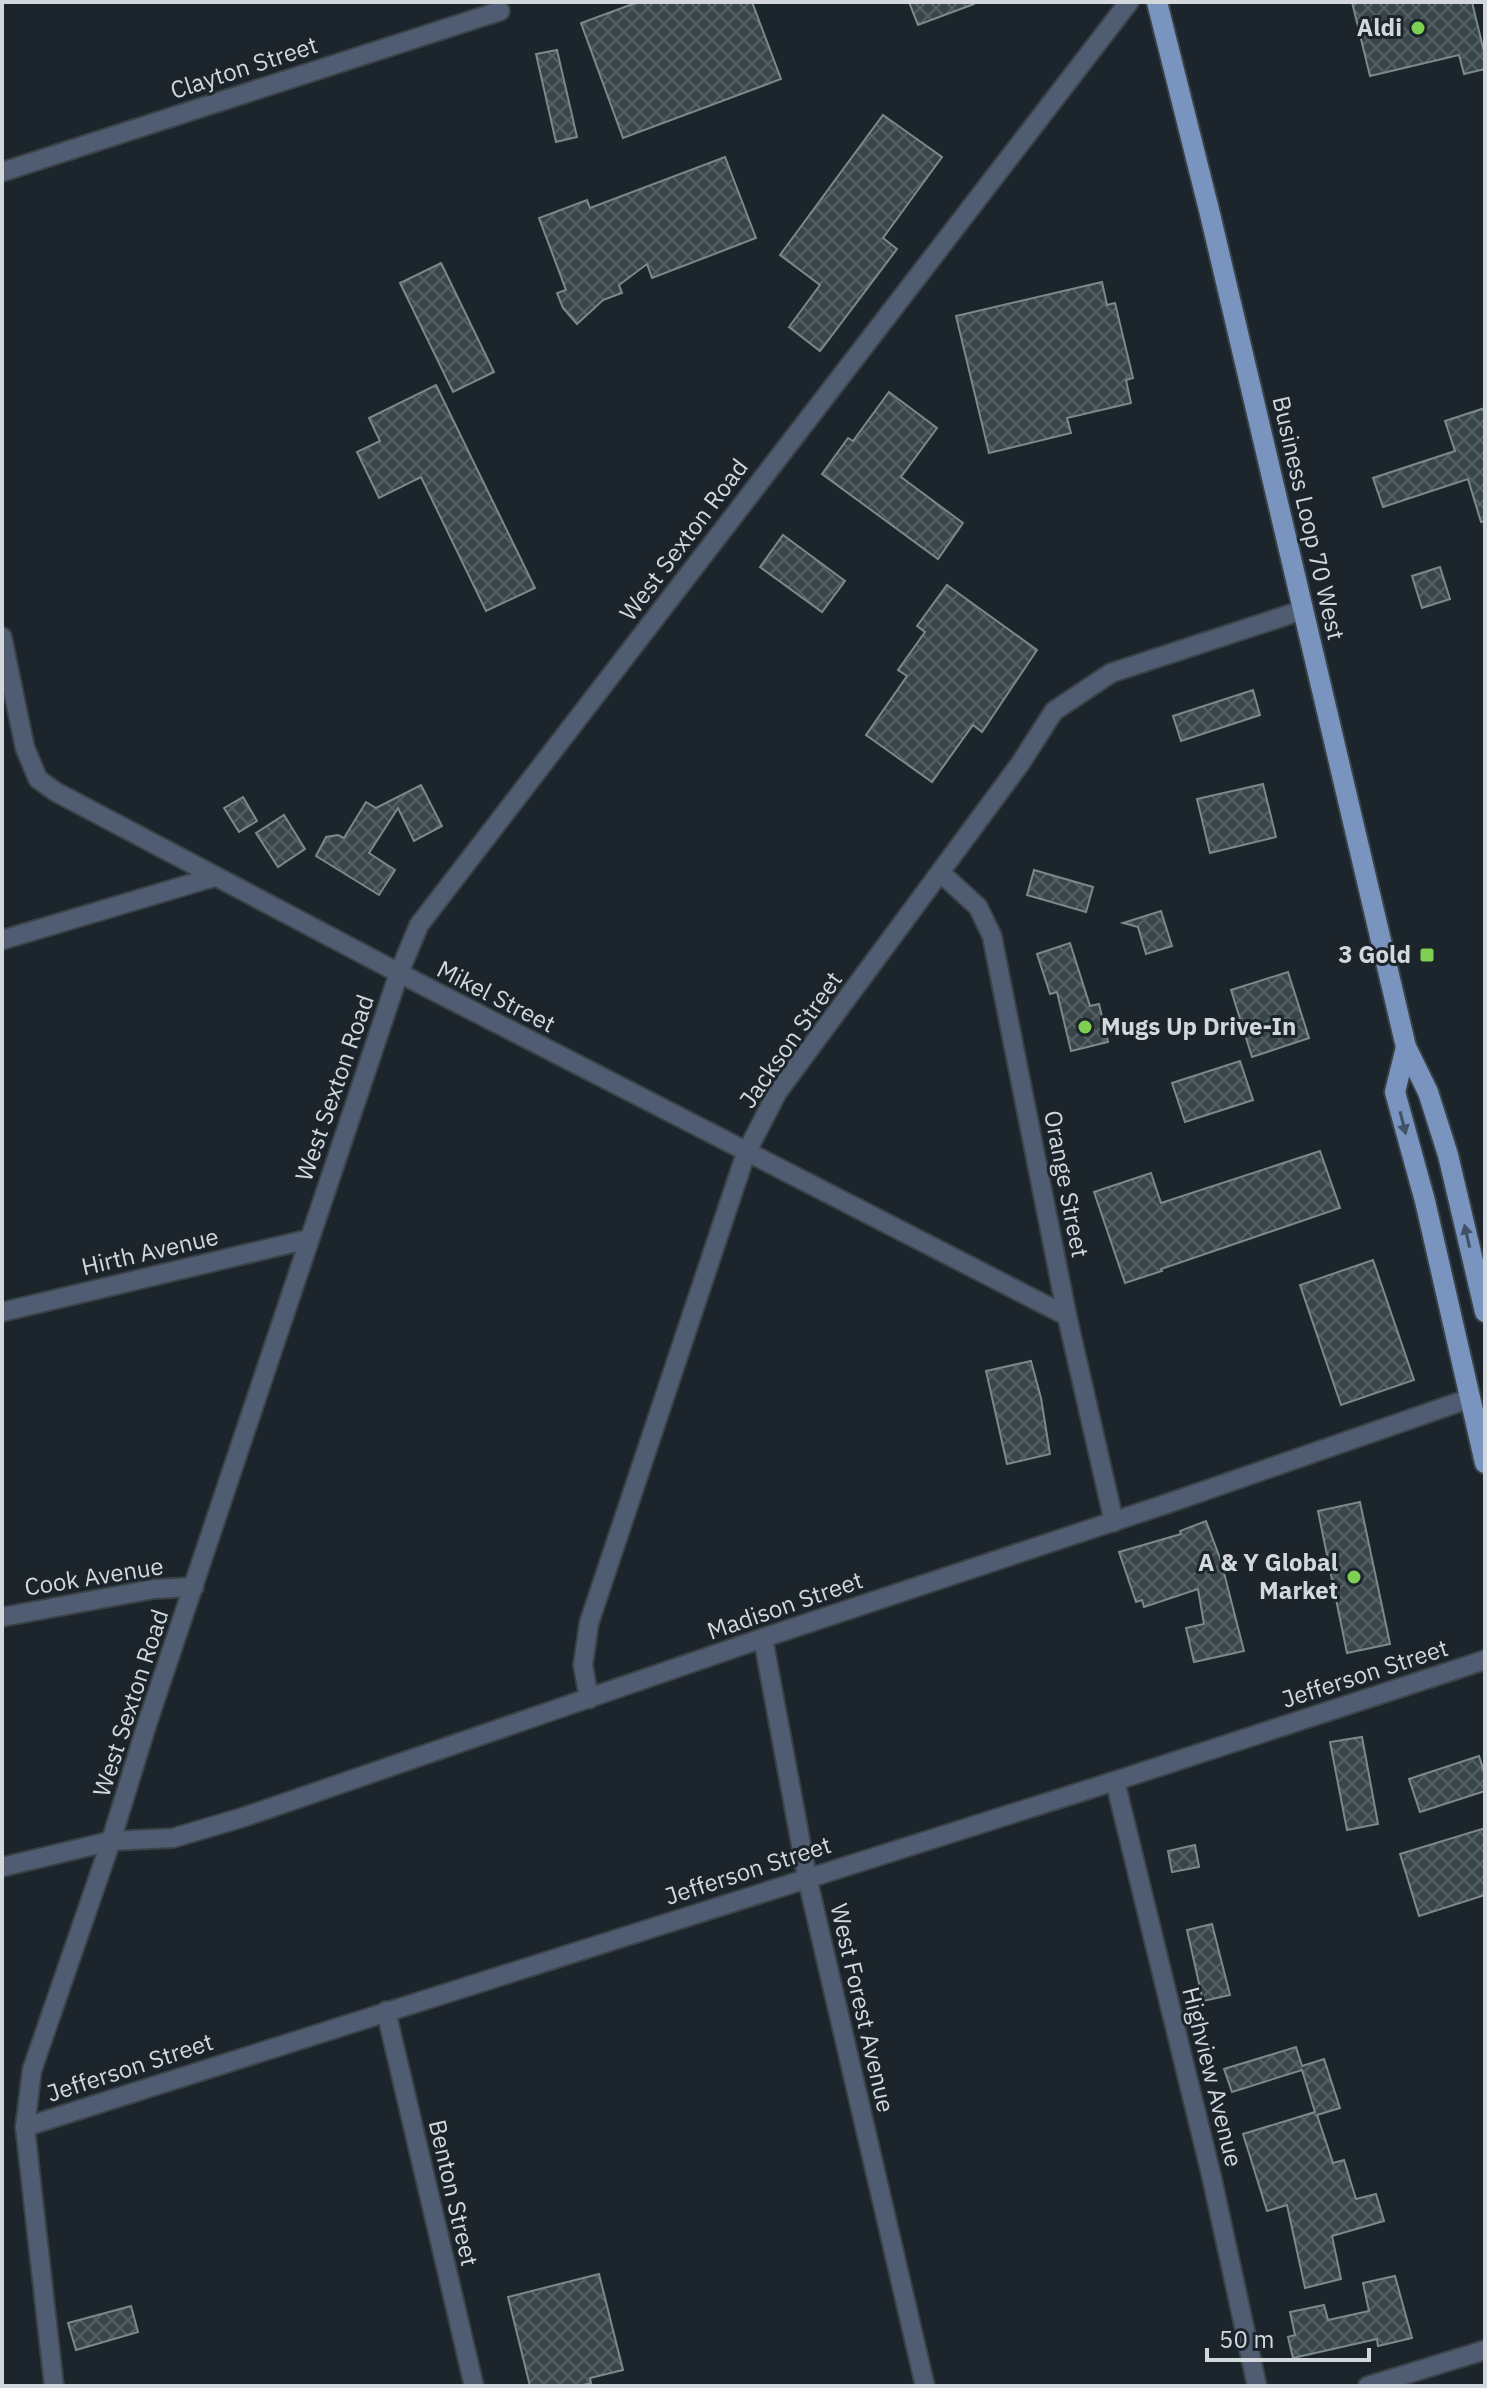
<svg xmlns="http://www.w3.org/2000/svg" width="1487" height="2388" font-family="'IBM Plex Sans',sans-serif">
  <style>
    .building { fill: url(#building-cross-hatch); stroke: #7b898d; stroke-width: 2 }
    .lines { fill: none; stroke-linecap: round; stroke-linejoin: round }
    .minor-casing { stroke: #394247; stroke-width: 22 }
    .primary-casing { stroke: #394247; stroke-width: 24 }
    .minor { stroke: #4f5c71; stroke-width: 18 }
    .primary { stroke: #7994be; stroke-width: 20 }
    .oneway { fill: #415166 }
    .poi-dot { fill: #7fd052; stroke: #1c252b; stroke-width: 3 }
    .labels { text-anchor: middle; stroke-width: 6; stroke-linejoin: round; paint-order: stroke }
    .poi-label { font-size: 24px; font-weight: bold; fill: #d2d8dc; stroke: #1c252b; text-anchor: end }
    .street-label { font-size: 24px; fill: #d2d8dc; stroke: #1c252b }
  </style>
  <defs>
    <pattern id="building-cross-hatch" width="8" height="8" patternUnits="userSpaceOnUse" patternTransform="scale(2)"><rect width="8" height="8" fill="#394649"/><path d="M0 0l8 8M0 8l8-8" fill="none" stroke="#556063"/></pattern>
  </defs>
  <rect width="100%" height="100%" fill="#1c252b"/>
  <g class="building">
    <polygon points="638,2 752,2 781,79 623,138 581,23"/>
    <polygon points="909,2 974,2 974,4 918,25"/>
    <polygon points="1352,2 1472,2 1485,56 1485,69 1464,74 1459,55 1370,76"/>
    <polygon points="557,50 577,137 556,142 536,54"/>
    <polygon points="883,115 942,157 883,238 897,249 820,351 789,327 820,285 780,255"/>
    <polygon points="725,157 756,238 652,278 647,264 619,285 622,293 603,300 577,324 563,308 557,293 566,290 539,218 587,200 590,208"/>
    <polygon points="441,263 494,372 453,392 400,283"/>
    <polygon points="1102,282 1107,305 1115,303 1133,378 1126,380 1131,403 1067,418 1071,433 989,453 956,316"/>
    <polygon points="436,385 535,588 486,611 421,477 379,498 357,452 380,441 369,418"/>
    <polygon points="889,392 937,428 901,477 963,523 938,559 822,474 848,438 853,441"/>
    <polygon points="1485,408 1485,521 1481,522 1468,479 1383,507 1373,478 1455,451 1445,421"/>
    <polygon points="783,535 845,581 822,612 760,567"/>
    <polygon points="1440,567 1450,599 1422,608 1412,576"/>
    <polygon points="947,585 1037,650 982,732 973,725 932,782 866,735 907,676 898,670 925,632 917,626"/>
    <polygon points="1253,690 1260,715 1181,741 1173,716"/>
    <polygon points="1263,784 1276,837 1210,853 1197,799"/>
    <polygon points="421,785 442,826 414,841 398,808 369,853 395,870 379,895 316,856 326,837 338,835 344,838 366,802 376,808"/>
    <polygon points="243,797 257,821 239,832 224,808"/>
    <polygon points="284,815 305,849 278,867 256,833"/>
    <polygon points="1034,870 1093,887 1086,912 1027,895"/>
    <polygon points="1161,911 1172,946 1146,954 1138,927 1123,923"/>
    <polygon points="1070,943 1090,1006 1099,1004 1108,1042 1071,1051 1057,992 1050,994 1037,954"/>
    <polygon points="1288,972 1309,1038 1252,1057 1231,990"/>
    <polygon points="1240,1061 1253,1100 1185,1122 1172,1083"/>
    <polygon points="1320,1151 1340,1208 1161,1269 1162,1271 1125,1283 1094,1192 1151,1173 1161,1203"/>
    <polygon points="1373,1260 1414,1380 1341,1405 1300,1285"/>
    <polygon points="1031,1361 1041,1398 1050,1454 1007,1464 986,1371"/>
    <polygon points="1360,1502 1390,1644 1347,1653 1318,1511"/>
    <polygon points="1206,1521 1221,1561 1244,1651 1194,1662 1186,1628 1204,1624 1198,1589 1144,1607 1142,1600 1136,1602 1119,1552 1181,1534 1180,1531"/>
    <polygon points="1362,1737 1378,1824 1347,1830 1330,1742"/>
    <polygon points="1479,1756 1485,1775 1485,1791 1420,1812 1409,1779"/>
    <polygon points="1485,1828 1485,1895 1419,1916 1400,1854"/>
    <polygon points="1195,1845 1199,1867 1172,1872 1168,1851"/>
    <polygon points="1212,1924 1230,1995 1203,2001 1187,1930"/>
    <polygon points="1296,2047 1302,2066 1324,2059 1340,2108 1317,2115 1333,2163 1344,2160 1356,2199 1376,2194 1384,2221 1332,2236 1341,2279 1305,2288 1287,2205 1267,2211 1243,2134 1315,2112 1302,2070 1232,2092 1224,2069"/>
    <polygon points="599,2274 623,2370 590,2378 591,2383 580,2386 530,2386 508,2297"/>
    <polygon points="1395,2276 1412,2338 1378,2346 1377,2339 1293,2358 1288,2337 1295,2335 1290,2312 1324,2305 1328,2320 1369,2311 1363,2283"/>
    <polygon points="131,2306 138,2332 76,2350 68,2323"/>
  </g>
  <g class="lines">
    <defs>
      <g id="minor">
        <polyline points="2,172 500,11"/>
        <polyline points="2,637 25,748 38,779 56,792 399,973 1067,1316"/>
        <polyline points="941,873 978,907 992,936 1067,1316 1114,1522"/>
        <polyline points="2,940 214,877"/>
        <polyline points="2,1312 309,1239"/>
        <polyline points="2,1617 154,1589 194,1587"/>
        <polyline points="763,1638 807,1877 925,2386"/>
        <polyline points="589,1699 583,1665 589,1623 746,1153 777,1093 1020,764 1054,711 1111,673 1303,610"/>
        <polyline points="1115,1781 1211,2174 1257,2386"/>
        <polyline points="2,1867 111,1841 173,1838 244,1817 763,1638 1169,1503 1471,1398"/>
        <polyline points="386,2011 474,2386"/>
        <polyline points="25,2127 1115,1781 1485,1660"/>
        <polyline points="54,2386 25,2127 32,2070 111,1841 147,1724 399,973 419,925 1129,2"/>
        <polyline points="1368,2386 1485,2350"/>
      </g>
      <g id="primary">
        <polyline points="1157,2 1210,214 1406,1047 1428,1092 1448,1155 1485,1312"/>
        <polyline points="1406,1047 1395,1092 1425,1201 1485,1463"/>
      </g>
    </defs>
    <use href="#minor" class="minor-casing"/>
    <use href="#primary" class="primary-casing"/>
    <use href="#minor" class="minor"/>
    <use href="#primary" class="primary"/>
  </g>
  <defs><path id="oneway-solid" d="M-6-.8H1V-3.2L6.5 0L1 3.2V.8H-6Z" transform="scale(2)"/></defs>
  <g class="oneway">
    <use href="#oneway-solid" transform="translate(1403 1123) rotate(76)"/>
    <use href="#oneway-solid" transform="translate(1467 1236) rotate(-103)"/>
  </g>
  <g class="poi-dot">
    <circle cx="1418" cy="28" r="8"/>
    <rect x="1419" y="947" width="16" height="16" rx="4"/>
    <circle cx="1085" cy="1027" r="8"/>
    <circle cx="1354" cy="1577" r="8"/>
  </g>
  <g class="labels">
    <g class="poi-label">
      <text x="1402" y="36">Aldi</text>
      <text x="1411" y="963">3 Gold</text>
      <text x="1101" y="1035" text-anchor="start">Mugs Up Drive-In</text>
      <text x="1338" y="1571">A &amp; Y Global<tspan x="1338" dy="28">Market</tspan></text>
    </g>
    <g class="street-label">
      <text transform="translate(244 68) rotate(-18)" y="8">Clayton Street</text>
      <text transform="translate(1308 518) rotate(77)" y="8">Business Loop 70 West</text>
      <text transform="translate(684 540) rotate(-53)" y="8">West Sexton Road</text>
      <text transform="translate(496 997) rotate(27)" y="8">Mikel Street</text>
      <text transform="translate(791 1040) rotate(-55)" y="8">Jackson Street</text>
      <text transform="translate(335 1088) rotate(-71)" y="8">West Sexton Road</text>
      <text transform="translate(1066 1184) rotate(79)" y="8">Orange Street</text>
      <text transform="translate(150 1252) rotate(-13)" y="8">Hirth Avenue</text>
      <text transform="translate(94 1577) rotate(-9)" y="8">Cook Avenue</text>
      <text transform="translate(785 1606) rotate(-19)" y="8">Madison Street</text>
      <text transform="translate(1365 1674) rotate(-18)" y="8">Jefferson Street</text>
      <text transform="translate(131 1703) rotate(-72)" y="8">West Sexton Road</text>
      <text transform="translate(748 1871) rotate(-18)" y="8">Jefferson Street</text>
      <text transform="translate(862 2008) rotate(77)" y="8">West Forest Avenue</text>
      <text transform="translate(130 2068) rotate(-18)" y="8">Jefferson Street</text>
      <text transform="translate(1212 2077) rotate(76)" y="8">Highview Avenue</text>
      <text transform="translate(453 2193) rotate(77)" y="8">Benton Street</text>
    </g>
  </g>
  <rect width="1487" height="2388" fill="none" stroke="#d2d8dc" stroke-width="8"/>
  <path d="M1207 2348v12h162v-12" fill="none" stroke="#d2d8dc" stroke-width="4"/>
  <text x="1219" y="2348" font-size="24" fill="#d2d8dc" stroke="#1c252b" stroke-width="6" paint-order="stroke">50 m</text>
</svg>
